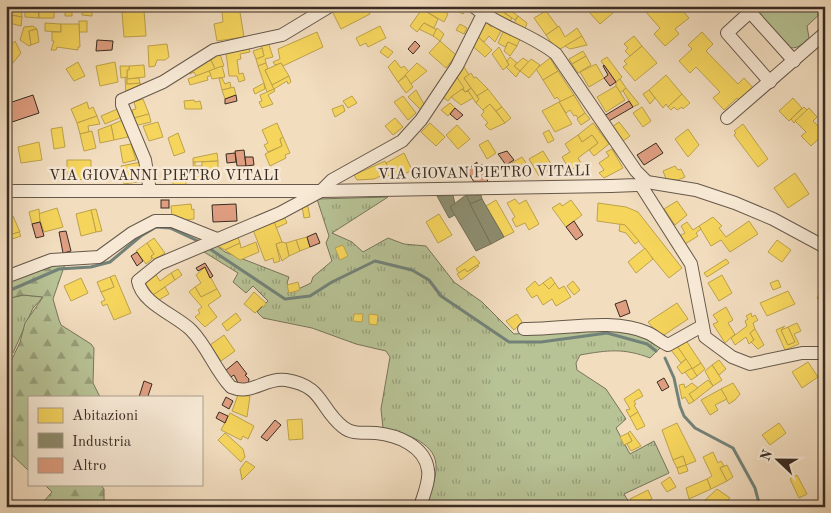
<svg xmlns="http://www.w3.org/2000/svg" width="831" height="513" font-family="'Old Standard TT',serif">
  <style>
    .grass { fill: url(#grass-tufts); stroke: #78765c }
    .forest { fill: url(#forest-firs); stroke: #78765c }
    .green { fill: #b7c295; stroke: #78765c }
    .homes { fill: #f6d55c; stroke: #bda24b }
    .industry { fill: #8c8c6e; stroke: #736f58 }
    .lines { fill: none; stroke-linecap: round; stroke-linejoin: round }
    .stream { stroke: #738279; stroke-width: 3 }
    .building { fill: #df9e80; stroke: #382b23 }
    .minor-casing { stroke: #66584a; stroke-width: 14 }
    .minor { stroke: #f7e9d5; stroke-width: 12 }
    .labels { text-anchor: middle; stroke-width: 5; stroke-linejoin: round; paint-order: stroke }
    .street-label { font-size: 15px; fill: #382b23; stroke: #f7e9d5 }
  </style>
  <defs>
    <pattern id="grass-tufts" width="24" height="20" patternUnits="userSpaceOnUse" patternTransform="scale(1.25)"><rect width="24" height="20" fill="#b7c295"/><path d="M3 7l-1-3M5 7V3M7 7l1-3M15 17l-1-3M17 17v-4M19 17l1-3" fill="none" stroke="#969e79"/></pattern>
    <pattern id="forest-firs" width="22" height="20" patternUnits="userSpaceOnUse" patternTransform="scale(1.25)"><rect width="22" height="20" fill="#b7c295"/><path d="M5 1l3.5 6h-7zM16 11l3.5 6h-7z" fill="#969e79"/></pattern>
  </defs>
  <rect width="100%" height="100%" fill="#f2ddbf"/>
  <filter id="stains"><feTurbulence type="fractalNoise" baseFrequency=".004" numOctaves="4"/><feColorMatrix values="0 0 0 0 .2 0 0 0 0 .09 0 0 0 0 .02 0 0 0 .5 -.17"/></filter>
  <radialGradient id="worn" r=".72"><stop offset=".6" stop-color="#630" stop-opacity="0"/><stop offset="1" stop-color="#630" stop-opacity=".3"/></radialGradient>
  <g class="grass">
    <path d="M388,197L332,233L352,242L363,252L388,238L404,244L426,246L454,282L482,302L514,334L601,328L632,331L662,346L650,358C624,348 608,350 580,355L576,363L577,370L606,389L626,419L616,428L630,454L654,441L669,473L624,494L632,507H426C430,494 437,478 436,464C434,441 401,432 383,428L381,409L390,357L386,351L356,344L312,328L263,318L257,312L268,301L253,286L246,293L233,282L238,273L204,252L216,245L225,252L289,277L287,283L292,292L311,283L313,277L332,261L326,243L329,236L317,199Z"/>
    <polygon points="23,295 43,297 33,308 13,353 6,345 6,299"/>
  </g>
  <g class="forest">
    <polygon points="65,264 53,299 59,320 61,325 91,344 94,348 93,383 100,397 29,397 29,471 10,453 8,437 6,436 6,372 20,342 25,323 43,297 23,295 6,299 6,283 49,267"/>
    <polygon points="44,484 100,484 104,489 104,507 39,507 52,492"/>
  </g>
  <path class="green" d="M752,6H825V9L807,26L809,38C801,45 797,50 787,47Z"/>
  <g class="homes">
    <polygon points="13,6 21,6 22,17 10,15"/>
    <polygon points="25,6 38,6 39,18 25,17"/>
    <polygon points="65,6 72,7 72,16 65,16"/>
    <polygon points="213,6 239,6 244,37 217,41 214,24 223,22 222,12"/>
    <polygon points="347,6 366,6 370,14 341,29 333,13"/>
    <polygon points="423,6 436,6 448,14 444,22 422,9"/>
    <polygon points="447,6 464,6 467,8 463,14"/>
    <polygon points="493,6 512,18 508,24 488,12"/>
    <polygon points="495,6 504,6 518,16 515,20"/>
    <polygon points="596,6 612,6 610,8 614,12 600,24 589,12"/>
    <polygon points="651,6 665,6 670,11 678,6 689,18 675,29 679,34 665,46 654,34 660,28 645,11"/>
    <polygon points="82,7 92,7 92,16 82,15"/>
    <polygon points="422,9 438,19 434,28 424,23 417,32 410,26"/>
    <polygon points="144,10 146,36 124,37 122,12"/>
    <polygon points="39,11 54,12 54,18 39,18"/>
    <polygon points="546,11 558,27 546,35 534,18"/>
    <polygon points="6,14 22,17 21,26 9,23 6,30"/>
    <polygon points="518,16 527,23 525,29 513,25"/>
    <rect x="79" y="21" width="8" height="11"/>
    <polygon points="486,22 491,27 492,25 501,31 495,42 489,36 484,42 476,35"/>
    <polygon points="45,23 61,24 61,32 45,31"/>
    <polygon points="424,23 437,30 433,36 419,29"/>
    <polygon points="61,24 79,24 80,47 78,47 78,50 57,47 56,50 51,50 54,41 52,41 52,32 61,32"/>
    <polygon points="460,24 467,28 464,34 456,30"/>
    <polygon points="33,26 37,29 29,31 31,45 29,46 20,40 24,27"/>
    <polygon points="380,26 386,38 368,47 366,43 360,46 356,38"/>
    <polygon points="559,26 565,37 577,28 582,36 557,51 546,35"/>
    <polygon points="437,28 444,34 440,41 433,36"/>
    <polygon points="37,29 39,42 31,45 29,31"/>
    <polygon points="317,32 323,47 283,66 281,63 275,65 273,62 280,59 278,49"/>
    <polygon points="503,32 520,39 517,46 508,42 505,47 498,43"/>
    <polygon points="702,32 713,44 706,51 738,84 744,78 755,90 742,103 737,98 724,110 713,98 720,92 696,67 690,73 679,61 692,49 688,45"/>
    <polygon points="476,35 492,50 485,57 469,43"/>
    <polygon points="582,36 587,45 570,49 565,46"/>
    <polygon points="634,36 642,46 630,56 625,51 628,48 624,44"/>
    <polygon points="15,41 21,53 12,64 7,59 11,54 7,50"/>
    <polygon points="440,41 456,55 446,68 429,53"/>
    <polygon points="268,42 273,57 265,59 266,63 258,66 256,59 264,56 261,44"/>
    <polygon points="508,42 517,46 510,56 504,51"/>
    <polygon points="167,44 169,57 165,60 157,60 155,66 149,67 148,46"/>
    <polygon points="385,46 393,52 388,58 380,52"/>
    <polygon points="642,46 657,63 635,81 623,67 627,64 624,61"/>
    <polygon points="499,47 509,65 503,70 492,54"/>
    <polygon points="262,48 264,56 256,59 253,51"/>
    <polygon points="249,49 250,52 240,54 241,59 237,60 239,74 243,73 245,80 239,82 237,76 229,76 226,53"/>
    <polygon points="583,51 586,56 572,64 569,59"/>
    <polygon points="220,54 224,66 215,69 210,58"/>
    <polygon points="586,56 591,65 578,73 572,64"/>
    <polygon points="510,57 517,63 514,66 520,71 516,77 506,67 509,65 507,61"/>
    <polygon points="607,57 622,77 616,82 601,61"/>
    <polygon points="210,58 215,69 196,76 194,72 190,74 188,68"/>
    <polygon points="523,58 529,62 520,71 514,66"/>
    <polygon points="550,58 558,71 543,80 536,69"/>
    <polygon points="531,59 540,65 529,78 520,71"/>
    <polygon points="395,60 401,68 404,66 409,72 398,82 388,67"/>
    <polygon points="78,62 85,76 74,81 66,69"/>
    <polygon points="115,62 118,82 100,86 96,66"/>
    <polygon points="266,63 268,69 265,70 274,89 267,92 258,66"/>
    <polygon points="281,63 289,76 272,85 265,70"/>
    <polygon points="417,63 427,71 411,84 405,75"/>
    <polygon points="596,64 604,78 589,87 580,72"/>
    <polygon points="144,65 145,77 127,79 127,70 129,70 129,66"/>
    <polygon points="120,66 129,66 129,70 127,70 127,77 121,78"/>
    <polygon points="222,66 225,77 212,79 209,71"/>
    <polygon points="464,67 469,75 464,78 471,88 465,92 456,76"/>
    <polygon points="209,71 211,75 207,77 208,80 190,85 188,79"/>
    <polygon points="558,71 574,95 561,102 557,97 555,99 543,80"/>
    <polygon points="471,73 474,78 476,77 488,89 477,96 464,78"/>
    <polygon points="666,75 682,94 668,107 666,104 663,108 649,90"/>
    <polygon points="289,76 291,82 288,84 287,81 274,89 272,85"/>
    <polygon points="406,76 413,87 406,93 398,82"/>
    <polygon points="456,76 464,88 451,97 448,101 440,95"/>
    <polygon points="127,77 127,84 140,83 142,89 126,94 125,78"/>
    <polygon points="139,78 140,83 127,84 127,79"/>
    <polygon points="219,78 222,78 225,84 230,82 231,88 222,90"/>
    <polygon points="620,79 626,88 620,93 616,86 616,82"/>
    <polygon points="264,83 265,89 255,94 253,89"/>
    <polygon points="616,86 625,100 606,112 597,97"/>
    <polygon points="234,87 236,95 225,99 222,90"/>
    <polygon points="471,88 479,99 476,103 468,91"/>
    <polygon points="626,88 639,104 633,107 623,91"/>
    <polygon points="274,89 275,91 268,95 273,104 262,108 259,102 262,101 260,95"/>
    <polygon points="462,89 465,92 468,91 473,98 461,105 451,97"/>
    <polygon points="488,89 502,107 496,111 490,104 483,110 476,103 479,99 477,96"/>
    <polygon points="416,90 425,106 422,111 408,97"/>
    <polygon points="649,90 655,98 650,104 643,94"/>
    <polygon points="682,94 690,103 683,109 682,107 677,110 674,107 671,110 668,107"/>
    <polygon points="574,95 585,113 578,118 576,115 574,116 570,110 566,113 559,102"/>
    <polygon points="352,96 357,103 348,108 343,101"/>
    <polygon points="403,96 416,113 408,120 394,102"/>
    <polygon points="793,98 802,108 789,121 779,111"/>
    <polygon points="143,99 149,114 134,118 132,110 136,109 134,102"/>
    <polygon points="194,100 195,102 200,101 202,109 185,109 184,101"/>
    <polygon points="87,102 89,109 93,107 97,116 77,123 71,109"/>
    <polygon points="559,102 572,124 555,132 542,111"/>
    <polygon points="450,103 455,108 448,116 441,110"/>
    <polygon points="490,104 505,123 490,130 485,125 488,123 481,115 484,112 483,110"/>
    <polygon points="343,105 345,111 335,117 332,109"/>
    <polygon points="502,107 511,118 505,123 496,111"/>
    <polygon points="642,107 651,121 643,127 633,113"/>
    <polygon points="804,107 807,110 794,123 791,119"/>
    <polygon points="120,108 124,116 105,124 101,116"/>
    <polygon points="809,108 817,117 813,121 825,133 811,146 801,136 806,132 795,121"/>
    <polygon points="585,113 590,119 581,125 577,119"/>
    <polygon points="149,114 151,122 134,126 134,118"/>
    <polygon points="97,116 100,124 88,126 89,132 80,134 77,123"/>
    <polygon points="395,118 403,127 393,135 385,126"/>
    <polygon points="125,119 128,137 114,140 111,125"/>
    <polygon points="158,122 163,137 149,141 143,126"/>
    <polygon points="619,122 630,136 623,141 612,127"/>
    <polygon points="277,123 283,137 280,139 282,146 268,152 264,145 268,143 262,130"/>
    <polygon points="430,123 445,137 436,146 421,132"/>
    <polygon points="593,123 609,144 594,156 589,150 598,143 592,135 582,142 578,135"/>
    <polygon points="743,124 768,159 758,167 734,135 736,133 734,131"/>
    <polygon points="111,125 114,140 100,143 98,130"/>
    <polygon points="457,125 470,139 458,149 446,135"/>
    <polygon points="62,127 65,147 54,149 51,129"/>
    <polygon points="688,129 699,145 688,157 675,139"/>
    <polygon points="549,130 554,140 548,143 543,133"/>
    <polygon points="92,131 96,148 84,151 80,134"/>
    <polygon points="178,133 185,152 174,156 168,138"/>
    <polygon points="578,135 582,142 592,135 598,143 578,158 581,163 570,171 562,157 570,152 565,144"/>
    <polygon points="283,137 290,153 285,155 286,158 270,166 265,154 282,146 280,139"/>
    <polygon points="488,140 496,153 487,159 479,145"/>
    <polygon points="39,142 42,160 21,163 18,147"/>
    <polygon points="131,144 136,160 123,163 120,146"/>
    <polygon points="612,149 623,168 604,178 599,173 604,170 599,163 609,156 606,152"/>
    <polygon points="543,151 553,167 539,176 529,159"/>
    <polygon points="217,153 218,161 193,162 193,158"/>
    <polygon points="404,153 412,170 393,180 386,163"/>
    <polygon points="522,157 528,166 515,175 508,165"/>
    <polygon points="67,160 91,160 91,179 67,180"/>
    <polygon points="218,161 218,180 194,181 193,162 195,162 195,166 202,166 202,162"/>
    <polygon points="385,161 391,174 385,177 383,175 374,179 357,180 354,175"/>
    <polygon points="141,162 145,181 124,184 121,166"/>
    <polygon points="675,166 678,170 681,169 685,177 678,180 666,179 663,171"/>
    <polygon points="795,173 809,194 788,208 774,188"/>
    <polygon points="178,176 186,176 186,186 173,186 173,178 178,178"/>
    <polygon points="515,199 519,204 526,200 539,224 529,230 525,223 516,227 512,219 515,217 507,203"/>
    <polygon points="496,200 514,232 504,237 486,206"/>
    <polygon points="571,200 582,215 566,227 552,208 560,203 562,206"/>
    <polygon points="677,201 687,215 675,225 664,209"/>
    <polygon points="307,202 310,217 304,218 302,206"/>
    <polygon points="598,203 626,207 638,212 682,268 669,278 625,225 597,221"/>
    <polygon points="191,204 192,210 194,209 194,219 185,220 172,216 171,206"/>
    <polygon points="57,208 63,227 44,232 38,214"/>
    <polygon points="39,209 40,222 32,224 29,212"/>
    <polygon points="96,209 102,231 96,232 91,210"/>
    <polygon points="91,210 96,232 81,236 76,214"/>
    <polygon points="283,214 287,223 276,228 273,219"/>
    <polygon points="439,214 452,235 438,243 426,222"/>
    <polygon points="13,216 20,232 6,236 6,218"/>
    <polygon points="713,217 722,226 719,228 726,237 749,221 758,234 730,252 721,240 711,246 699,226"/>
    <polygon points="273,219 282,242 276,244 280,261 274,263 273,258 265,261 252,227"/>
    <polygon points="687,222 693,230 699,226 701,229 696,233 698,236 685,244 679,236 685,233 681,226"/>
    <polygon points="620,224 625,225 639,241 635,244 626,233 619,231"/>
    <polygon points="19,232 21,236 6,241 6,236"/>
    <polygon points="237,235 240,243 225,250 216,245"/>
    <polygon points="307,237 310,247 300,251 296,240"/>
    <polygon points="154,238 165,253 154,260 151,256 154,254 147,243"/>
    <polygon points="296,240 300,251 289,256 286,243"/>
    <polygon points="777,240 791,250 782,262 768,252"/>
    <polygon points="256,242 259,252 240,260 225,250 240,243 241,248"/>
    <polygon points="282,242 286,243 289,256 282,261 276,244"/>
    <polygon points="147,243 154,254 151,256 152,259 146,264 136,251"/>
    <polygon points="343,245 348,256 340,260 335,248"/>
    <polygon points="645,248 653,259 636,273 628,262"/>
    <polygon points="474,256 480,263 467,272 465,269 459,273 456,269"/>
    <polygon points="726,259 729,263 707,277 704,273"/>
    <polygon points="478,265 479,266 461,280 457,274 465,269 467,272"/>
    <polygon points="205,267 217,289 201,297 195,287 201,283 196,275"/>
    <polygon points="178,269 182,275 175,280 171,273"/>
    <polygon points="154,272 160,281 171,273 175,280 153,295 143,279"/>
    <polygon points="115,275 131,313 114,320 107,304 103,306 101,302 105,300 101,292 114,287 110,277"/>
    <polygon points="722,275 732,293 719,301 708,283"/>
    <polygon points="110,277 114,287 101,292 97,282"/>
    <polygon points="551,277 555,283 549,289 543,283"/>
    <polygon points="81,278 88,293 71,301 64,286"/>
    <polygon points="778,280 781,287 773,290 770,283"/>
    <polygon points="535,281 539,286 543,283 549,289 555,283 559,289 564,286 571,297 556,306 552,299 543,305 537,295 532,298 526,289"/>
    <polygon points="573,281 580,290 574,295 567,286"/>
    <polygon points="298,282 300,290 289,293 287,285"/>
    <polygon points="165,287 169,294 157,301 153,295"/>
    <polygon points="195,287 201,297 217,289 221,296 208,305 217,317 205,327 195,317 200,313 198,310 202,307 189,292"/>
    <polygon points="825,287 825,303 817,298"/>
    <polygon points="788,291 795,304 767,316 760,303"/>
    <polygon points="254,292 266,303 264,307 262,306 255,313 244,304"/>
    <polygon points="677,303 688,319 661,337 648,322"/>
    <polygon points="726,307 733,320 728,323 735,334 725,343 713,324 718,322 713,315"/>
    <polygon points="236,313 241,320 227,331 222,324"/>
    <polygon points="751,313 752,317 755,315 758,320 753,323 755,329 750,333 754,340 749,344 746,337 735,345 731,338 747,326 745,321 748,319 746,316"/>
    <polygon points="354,314 363,314 362,322 353,321"/>
    <polygon points="369,314 378,315 377,325 369,324"/>
    <polygon points="517,314 522,322 514,330 506,321"/>
    <polygon points="797,323 801,331 794,334 799,344 785,350 776,330 785,326 781,330 788,345 795,342 788,327"/>
    <polygon points="788,327 795,342 788,345 781,330"/>
    <polygon points="755,329 764,345 758,349 751,342 754,340 750,333"/>
    <polygon points="224,335 235,351 221,361 210,345"/>
    <polygon points="685,339 701,363 692,369 677,346"/>
    <polygon points="677,346 686,359 681,363 671,350"/>
    <polygon points="686,359 692,368 682,374 677,367"/>
    <polygon points="719,360 726,369 719,375 712,365"/>
    <polygon points="808,362 818,377 802,388 792,372"/>
    <polygon points="701,363 705,369 697,376 692,369"/>
    <polygon points="712,365 722,380 713,386 705,371"/>
    <polygon points="692,368 697,376 691,380 685,372"/>
    <polygon points="708,380 713,386 694,401 689,394"/>
    <polygon points="692,383 698,388 689,394 694,401 689,404 685,397 682,399 679,385 684,384 685,388"/>
    <polygon points="733,383 740,394 735,400 729,404 721,389"/>
    <polygon points="639,389 643,396 634,401 636,404 634,405 638,412 630,417 626,410 630,409 624,399"/>
    <polygon points="721,389 727,399 715,405 718,410 710,415 701,400"/>
    <polygon points="238,395 250,396 247,417 232,411"/>
    <polygon points="638,412 645,426 637,430 630,417"/>
    <polygon points="230,413 254,426 248,439 243,436 241,440 221,430"/>
    <polygon points="302,419 303,439 289,440 287,420"/>
    <polygon points="677,423 696,461 686,465 683,456 673,460 662,430"/>
    <polygon points="779,423 786,433 770,445 762,435"/>
    <polygon points="630,431 641,446 631,451 627,444 632,441 628,433"/>
    <polygon points="225,433 243,449 245,457 241,462 218,440"/>
    <polygon points="628,433 632,441 624,445 620,437"/>
    <polygon points="713,452 718,463 721,461 724,466 720,468 727,481 711,489 707,479 712,476 703,457"/>
    <polygon points="683,456 686,465 677,468 673,460"/>
    <polygon points="246,461 255,467 242,480 240,469"/>
    <polygon points="686,465 688,471 679,474 677,468"/>
    <polygon points="727,465 733,477 727,481 720,468"/>
    <polygon points="797,475 807,494 799,498 790,479"/>
    <polygon points="670,477 676,487 667,492 661,483"/>
    <polygon points="707,479 711,489 689,499 686,488"/>
    <polygon points="717,489 730,498 721,507 707,507 703,502"/>
    <polygon points="648,490 652,499 634,507 630,499"/>
  </g>
  <g class="industry">
    <polygon points="453,195 455,204 450,207 455,215 449,218 437,196"/>
    <polygon points="466,195 481,195 482,199 470,204"/>
    <polygon points="466,195 491,244 476,251 450,207"/>
    <polygon points="482,199 504,237 491,244 470,204"/>
  </g>
  <g class="lines">
    <g class="stream">
      <polyline points="207,247 285,299 310,296 332,282 375,261 412,270 429,280 441,296 509,342 541,342 607,333 647,344 656,351"/>
      <polyline points="6,292 59,269 91,267 110,262 141,236 156,227 170,228 200,242"/>
      <polyline points="665,358 674,378 680,406 684,416 695,428 733,448 755,488 760,507"/>
    </g>
  </g>
  <g class="building">
    <polygon points="97,40 113,41 112,50 96,51"/>
    <polygon points="415,41 420,46 413,54 408,49"/>
    <polygon points="604,65 616,82 610,86 604,78 608,75 603,66"/>
    <polygon points="33,95 39,113 6,124 6,104"/>
    <polygon points="236,95 237,101 225,104 225,99"/>
    <polygon points="629,101 633,107 607,122 604,116"/>
    <polygon points="455,108 463,115 457,120 450,114"/>
    <polygon points="656,143 663,153 644,165 637,155"/>
    <polygon points="244,150 246,166 237,166 235,151"/>
    <polygon points="507,151 514,160 506,165 498,154"/>
    <polygon points="235,153 236,162 227,163 226,154"/>
    <polygon points="245,157 253,157 254,165 246,166"/>
    <polygon points="477,162 477,168 482,164 488,182 474,182 471,177 467,170"/>
    <rect x="161" y="200" width="8" height="8"/>
    <polygon points="236,204 237,221 213,222 212,205"/>
    <polygon points="574,221 583,235 576,240 566,227"/>
    <polygon points="40,222 44,236 36,238 32,224"/>
    <polygon points="66,231 71,251 63,253 59,232"/>
    <polygon points="316,233 320,243 310,247 307,237"/>
    <polygon points="137,252 143,261 137,266 131,256"/>
    <polygon points="205,263 213,276 210,278 205,267 198,271 196,268"/>
    <polygon points="626,300 630,313 620,317 615,304"/>
    <polygon points="237,361 247,374 245,375 249,379 248,385 239,385 234,375 229,378 225,371"/>
    <polygon points="664,378 669,387 662,391 657,382"/>
    <polygon points="144,381 152,384 148,396 150,397 139,397"/>
    <polygon points="226,397 233,401 229,409 222,405"/>
    <polygon points="219,412 228,416 225,423 216,418"/>
    <polygon points="275,420 281,425 267,441 261,437"/>
  </g>
  <g class="lines">
    <defs>
      <g id="minor">
        <path d="M473,6C499,27 530,33 556,54L636,171L647,182L696,190L735,203L773,219L825,247"/>
        <polyline points="770,82 727,33 750,12 794,61"/>
        <polyline points="727,118 825,33"/>
        <polyline points="640,184 691,264 705,337 732,357 750,364 802,353 825,353"/>
        <polyline points="6,191 321,191 611,186 637,185 647,182"/>
        <polyline points="150,191 145,160 122,105 122,100 163,82 214,50 282,35 330,6"/>
        <polyline points="6,277 51,260 99,257 132,233 155,221 172,221 217,239"/>
        <path d="M524,329C562,330 612,317 648,333C655,336 661,342 668,345L702,326"/>
        <path d="M420,507C423,496 430,481 428,470C425,446 397,435 376,433C364,432 353,435 343,427C319,408 324,386 286,380C265,377 252,396 231,387C215,370 207,346 191,330C176,315 142,304 138,281L159,264L280,213L321,191L332,180L402,141L421,120L457,66L483,14"/>
      </g>
    </defs>
    <use href="#minor" class="minor-casing"/>
    <use href="#minor" class="minor"/>
  </g>
  <g class="labels">
    <g class="street-label">
      <text transform="translate(484 172) rotate(-1)" y="5">VIA GIOVAN PIETRO VITALI</text>
      <text x="164" y="180">VIA GIOVANNI PIETRO VITALI</text>
    </g>
  </g>
  <rect width="831" height="513" fill="none" stroke="#f2ddbf" stroke-width="25"/>
  <rect x="8" y="8" width="816" height="498" fill="none" stroke="#382b23" stroke-width="2.5"/>
  <rect x="12" y="12" width="806" height="488" fill="none" stroke="#382b23"/>
  <rect x="28" y="396" width="175" height="90" fill="#f7e9d5" stroke="#ab9d8e"/>
  <rect x="38" y="408" width="25" height="15" fill="#f6d55c" stroke="#ab9d8e"/>
  <text x="72" y="420" font-size="15" fill="#382b23">Abitazioni</text>
  <rect x="38" y="433" width="25" height="15" fill="#8c8c6e" stroke="#ab9d8e"/>
  <text x="72" y="446" font-size="15" fill="#382b23">Industria</text>
  <rect x="38" y="458" width="25" height="15" fill="#df9e80" stroke="#ab9d8e"/>
  <text x="72" y="470" font-size="15" fill="#382b23">Altro</text>
  <g transform="translate(778 460) rotate(292)" stroke="#f7e9d5" stroke-width="4" paint-order="stroke">
  <path d="M0-4L9 19L0 12L-9 19Z" fill="#382b23"/>
  <text y="-8" font-size="14" font-weight="bold" text-anchor="middle" fill="#382b23">N</text>
  </g>
  <rect width="100%" height="100%" filter="url(#stains)"/>
  <rect width="100%" height="100%" fill="url(#worn)"/>
</svg>
